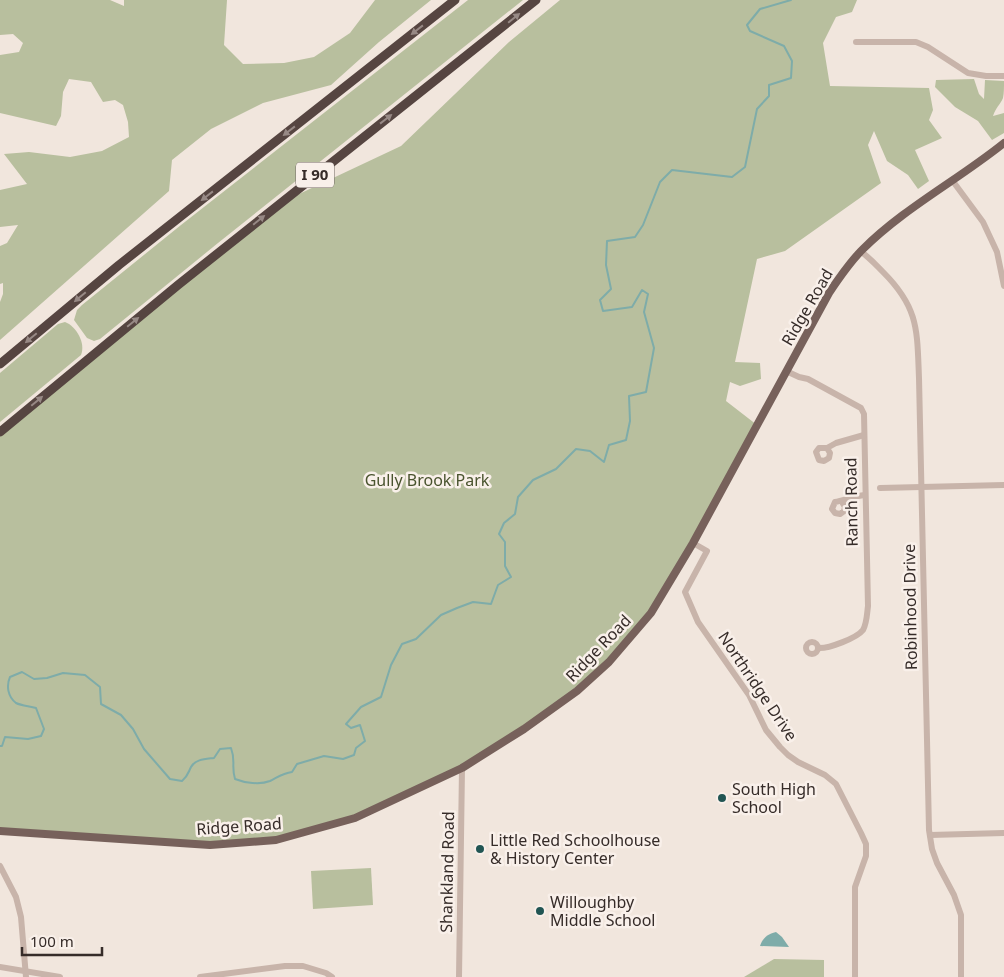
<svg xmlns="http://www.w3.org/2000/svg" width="1004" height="977" font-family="'Noto Sans',sans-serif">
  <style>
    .green { fill: #b8bf9e }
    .water { fill: #7eaca9 }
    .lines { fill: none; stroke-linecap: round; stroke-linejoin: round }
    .stream { stroke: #7eaca9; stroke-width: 2 }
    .minor { stroke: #c8b4aa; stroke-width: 6 }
    .major { stroke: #77615b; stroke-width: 8 }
    .highway { stroke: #564541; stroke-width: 9 }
    .oneway { fill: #978985 }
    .poi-dot { fill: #215553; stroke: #f9f0ea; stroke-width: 2 }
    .labels { text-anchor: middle; stroke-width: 5; stroke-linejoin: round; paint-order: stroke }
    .shield { fill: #f9f0ea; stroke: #706763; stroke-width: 1 }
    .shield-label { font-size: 15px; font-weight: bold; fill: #362c29 }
    .street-label { font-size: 16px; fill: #362c29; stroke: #f9f0ea }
    .park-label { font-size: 16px; fill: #49532e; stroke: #f9f0ea }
    .poi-label { font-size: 16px; fill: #362c29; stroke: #f9f0ea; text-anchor: start }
  </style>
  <rect width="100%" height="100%" fill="#f1e6dd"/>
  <g class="green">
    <polygon points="0,0 110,0 124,6 124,0 227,0 224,45 243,64 284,63 314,57 350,33 375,0 431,0 379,42 331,85 263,103 211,129 172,160 169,191 0,340 0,302 3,294 3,283 0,284 0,246 7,243 18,225 0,227 0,190 27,184 4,154 29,152 70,157 102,151 129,137 128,122 123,105 115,100 103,102 91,82 69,79 63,92 61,116 56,126 0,113 0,55 19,52 23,43 13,34 0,35"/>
    <polygon points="468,0 523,0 218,243 100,339 94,341 87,338 74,320 77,310 82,305 181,225"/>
    <polygon points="560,0 857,0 852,12 836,17 823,43 830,86 929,88 933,110 929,120 942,138 915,150 929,181 918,189 908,175 887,161 874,131 868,145 881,183 785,251 757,259 735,362 760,363 761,379 740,386 730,382 726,401 757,425 651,613 577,691 462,768 355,818 276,840 211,845 0,831 0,432 280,203 401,146 509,42"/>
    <path d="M974,79L979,94L984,99L985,80L1004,81C1004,87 1004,93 1003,98C1000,105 996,107 993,116L1004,113V133L992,140L978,121L955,107L935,87L936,80Z"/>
    <path d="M65,322C76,326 86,343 81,355L0,422V373L58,324Z"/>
    <polygon points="371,868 373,905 313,909 311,871"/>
    <polygon points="774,959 824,960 824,977 744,977"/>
  </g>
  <path class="water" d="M776,932L782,937L789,947L760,946C763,938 767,934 776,932Z"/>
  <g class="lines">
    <path class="stream" d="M0,746H2L5,737L28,739L41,736L44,729L36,708C30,706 22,706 16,703C8,697 6,686 10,677L22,672L34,679L47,678L63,673L85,675L100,687L101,704L121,715L133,729L144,749L170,779L182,781C188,776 188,773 191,767C195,759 206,759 214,758L220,749L231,748C236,761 231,766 235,779C245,783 260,785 270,781C278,777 283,773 292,772L297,764L324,756L343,759L354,755L356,748L365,741L360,725L351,728L346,724L361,707L381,697L391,665L402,644L416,639L441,615L457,608L473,602L491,604L498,585L511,577L505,566V542L499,534L504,523L515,514L518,497L533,480L556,469L576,449L590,451L604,462L609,445L626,440L630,421L629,396L646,392L654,348L644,312L648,294L642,290L632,307L603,311L600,300L611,289L606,265L607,241L635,237L643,225L660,182L672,170L732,177L745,167L757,109L769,96V85L791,78L792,61L784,46L750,31L747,25L760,9L791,0"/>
    <g class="minor">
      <polyline points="856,42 916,42 928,47 968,73 986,76 1004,76"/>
      <polyline points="952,180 983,222 997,252 1004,286"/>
      <path d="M860,251C869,257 876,265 883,272C919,308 917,330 919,378L929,830L932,849L937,863L954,895L961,915V977"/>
      <path d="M786,371L799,377L808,379L861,408L864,414L868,606C867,613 867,623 863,630C857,638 828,649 818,648"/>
      <polyline points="827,448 830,453 829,458 824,461 819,460 816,452 819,448 827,448 836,443 864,435"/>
      <polyline points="880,488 1004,485"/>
      <path d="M842,502L845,507L844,511L840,514L835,513L832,509L835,502C845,500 854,496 865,495"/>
      <polyline points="693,543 707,551 685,592 698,622 749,695 766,730 780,747 788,755 798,762 825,775 836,784 861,833 866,844 866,856 855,887 855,977"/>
      <circle cx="812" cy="648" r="6"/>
      <polyline points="930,835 1004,833"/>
      <polyline points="0,866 16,897 21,917 26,977"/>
      <polyline points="0,967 60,977"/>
      <polyline points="200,977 285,966 303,966 326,973 332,977"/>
      <polyline points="459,977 462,768"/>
    </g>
    <path class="major" d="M0,831L210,845L276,840L355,818L462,768L524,729L577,691L609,662L651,613L693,543L829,293C839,278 849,263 862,250C904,208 958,180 1004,143"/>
    <g class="highway">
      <polyline points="0,364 119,265 455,0"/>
      <polyline points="0,432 178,285 536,0"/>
    </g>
  </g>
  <defs><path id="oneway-solid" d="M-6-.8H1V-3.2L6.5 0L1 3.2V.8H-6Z" transform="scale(1.25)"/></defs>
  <g class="oneway">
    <use href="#oneway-solid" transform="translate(514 18) rotate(-39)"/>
    <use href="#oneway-solid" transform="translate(417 30) rotate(142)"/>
    <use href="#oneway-solid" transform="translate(386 119) rotate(-38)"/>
    <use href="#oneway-solid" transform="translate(289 131) rotate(142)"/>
    <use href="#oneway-solid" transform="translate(207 196) rotate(142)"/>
    <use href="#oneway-solid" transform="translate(259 220) rotate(-39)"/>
    <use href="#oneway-solid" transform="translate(80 297) rotate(140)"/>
    <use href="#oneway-solid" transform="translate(133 322) rotate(-39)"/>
    <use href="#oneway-solid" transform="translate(31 338) rotate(140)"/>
    <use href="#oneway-solid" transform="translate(37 401) rotate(-40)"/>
  </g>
  <g class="poi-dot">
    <circle cx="722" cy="798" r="5"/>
    <circle cx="480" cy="849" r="5"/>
    <circle cx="540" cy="911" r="5"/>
  </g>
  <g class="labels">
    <rect class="shield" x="296" y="162.5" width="38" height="25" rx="4"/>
    <g class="shield-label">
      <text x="315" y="180">I 90</text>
    </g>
    <g class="street-label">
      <text transform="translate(807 307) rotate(-60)" y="6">Ridge Road</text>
      <text transform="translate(851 502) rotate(-91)" y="6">Ranch Road</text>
      <text transform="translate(910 607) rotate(-91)" y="6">Robinhood Drive</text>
      <text transform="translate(598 648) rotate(-46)" y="6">Ridge Road</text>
      <text transform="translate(758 686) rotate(56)" y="6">Northridge Drive</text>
      <text transform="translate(239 826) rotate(-4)" y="6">Ridge Road</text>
      <text transform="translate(447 872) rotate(-89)" y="6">Shankland Road</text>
    </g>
    <g class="park-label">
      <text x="427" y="486">Gully Brook Park</text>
    </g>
    <g class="poi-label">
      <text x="732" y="795">South High<tspan x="732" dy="18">School</tspan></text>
      <text x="490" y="846">Little Red Schoolhouse<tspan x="490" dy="18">&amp; History Center</tspan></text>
      <text x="550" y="908">Willoughby<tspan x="550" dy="18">Middle School</tspan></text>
    </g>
  </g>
  <path d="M22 947v8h80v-8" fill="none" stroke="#362c29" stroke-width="2.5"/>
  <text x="30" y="947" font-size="15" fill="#362c29" stroke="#f9f0ea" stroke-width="4" paint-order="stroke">100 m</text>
</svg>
